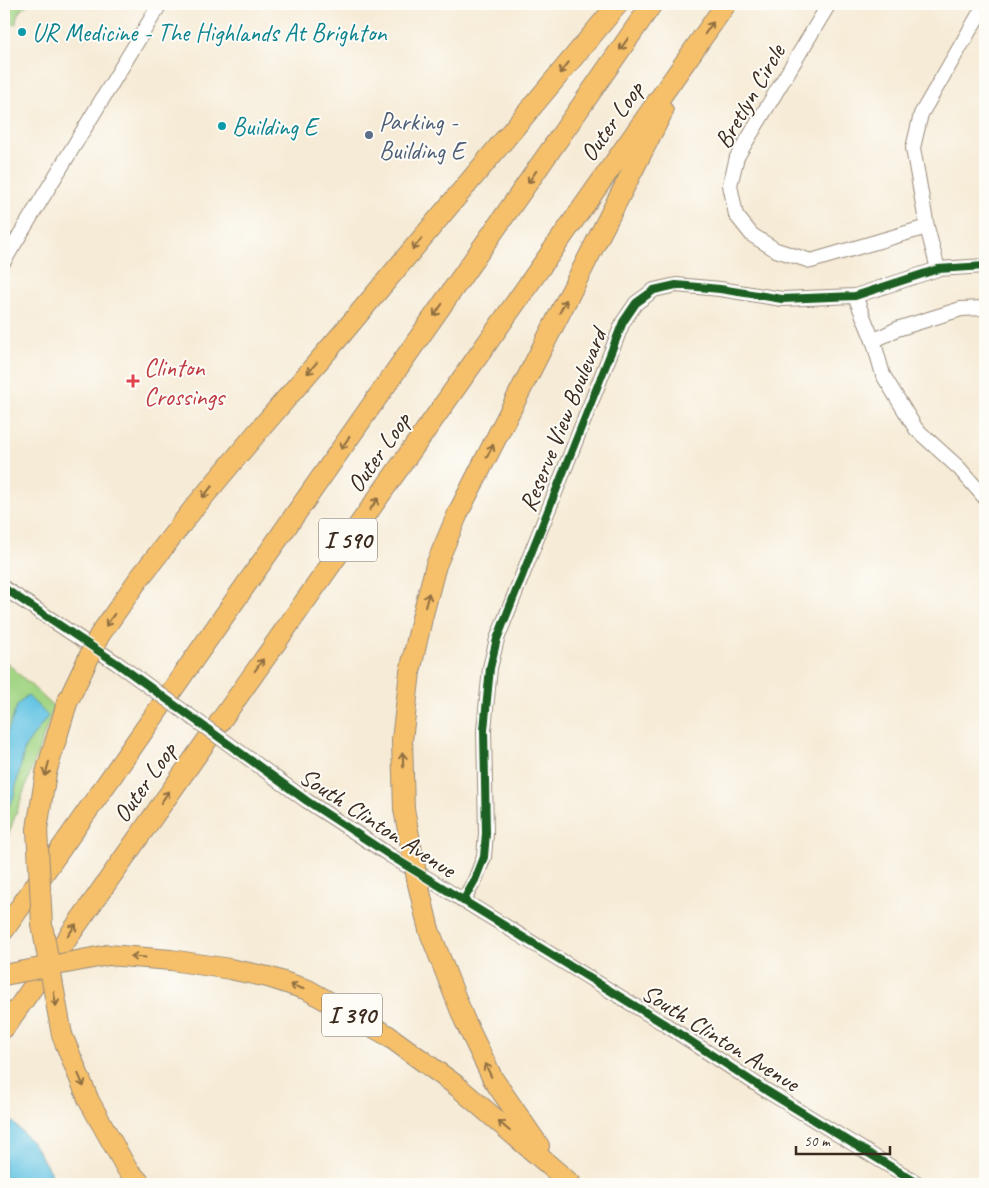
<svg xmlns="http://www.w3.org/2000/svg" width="989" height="1188" font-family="Caveat,sans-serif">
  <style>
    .green { fill: #a2d584; stroke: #6e8051 }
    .water { fill: #66c5e4; stroke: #507881 }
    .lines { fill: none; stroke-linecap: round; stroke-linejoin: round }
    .minor-casing { stroke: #988a7a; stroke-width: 16 }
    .highway-casing { stroke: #988a7a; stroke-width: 22 }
    .minor { stroke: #fff; stroke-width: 14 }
    .highway { stroke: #f6c06b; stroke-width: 20 }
    .minor-bridge-casing { stroke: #988a7a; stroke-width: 16; stroke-linecap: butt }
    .highway-bridge-casing { stroke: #988a7a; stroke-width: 22; stroke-linecap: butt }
    .minor-bridge { stroke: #fff; stroke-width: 14 }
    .highway-bridge { stroke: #f6c06b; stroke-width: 20 }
    .cycleway-casing { stroke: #fdfcf7; stroke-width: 11 }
    .cycleway { stroke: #1b5e20; stroke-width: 8 }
    .oneway { stroke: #8f6e41 }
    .culture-dot { fill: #0f9aa8; stroke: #fdfcf7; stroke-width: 2 }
    .service-dot { fill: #5c6f8a; stroke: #fdfcf7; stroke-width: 2 }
    .health-dot { fill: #e0444e; stroke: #fdfcf7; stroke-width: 2 }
    .labels { text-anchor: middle; stroke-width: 4; stroke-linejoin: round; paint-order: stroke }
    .shield { fill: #fdfcf7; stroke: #75695f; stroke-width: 1 }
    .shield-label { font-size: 24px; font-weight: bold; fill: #3b2a1e }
    .culture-label { font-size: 25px; fill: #0d838f; stroke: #fdfcf7; text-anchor: start }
    .street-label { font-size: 25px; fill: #3b2a1e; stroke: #fdfcf7 }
    .service-label { font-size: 25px; fill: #4e5e75; stroke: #fdfcf7; text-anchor: start }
    .health-label { font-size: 25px; fill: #be3a42; stroke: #fdfcf7; text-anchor: start }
  </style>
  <rect width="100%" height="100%" fill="#fdfcf7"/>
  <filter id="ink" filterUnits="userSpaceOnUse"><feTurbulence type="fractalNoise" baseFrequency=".02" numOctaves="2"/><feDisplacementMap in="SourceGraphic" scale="10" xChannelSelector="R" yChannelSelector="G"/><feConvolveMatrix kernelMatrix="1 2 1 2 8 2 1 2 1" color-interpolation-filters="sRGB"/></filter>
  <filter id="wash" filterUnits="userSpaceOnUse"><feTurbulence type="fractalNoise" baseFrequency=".0096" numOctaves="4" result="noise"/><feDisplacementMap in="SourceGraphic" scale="20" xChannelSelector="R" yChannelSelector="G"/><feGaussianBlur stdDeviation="1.12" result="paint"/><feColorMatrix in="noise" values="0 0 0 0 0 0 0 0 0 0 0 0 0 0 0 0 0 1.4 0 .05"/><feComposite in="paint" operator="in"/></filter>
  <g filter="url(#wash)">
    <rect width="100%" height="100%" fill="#f6ebd6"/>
    <g class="green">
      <path d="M4,4H26L27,5C20,9 16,16 16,24H4Z"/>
      <polygon points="4,660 54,707 4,847"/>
    </g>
    <g class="water">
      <polygon points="27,695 48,716 25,747 13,799 4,814 4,741 17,706"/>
      <polygon points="4,1119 11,1120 35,1146 57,1184 4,1184"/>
    </g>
  </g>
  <g filter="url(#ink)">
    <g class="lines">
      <defs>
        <g id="minor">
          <polyline points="829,4 737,157 730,185 736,215 752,235 776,250 811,261 927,227"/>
          <polyline points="4,261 160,4"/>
          <polyline points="938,269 927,227 913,148 921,114 985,4"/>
          <polyline points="855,296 874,343 883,375 916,429 959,468 985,498"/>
          <polyline points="873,341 897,329 961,309 985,308"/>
          <polyline points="4,588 118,664"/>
          <polyline points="255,763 307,801 391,856 666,1025 767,1091 919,1184"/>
          <polyline points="463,901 475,880 484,857 486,833 484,730 490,668 497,639 623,322 636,303 654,290 676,285 720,289 782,299 855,296 938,269 985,266"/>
        </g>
        <g id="highway">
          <polyline points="138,580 194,508 255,435 341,335 618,4"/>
          <polyline points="404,809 402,740 410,672 422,618 436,565 459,511 663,111"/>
          <polyline points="4,930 559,138 652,4"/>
          <polyline points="429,930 464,1019 493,1079 539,1146"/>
          <polyline points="108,955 171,960 230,969 268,977 308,990 387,1035 457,1086 571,1184"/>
          <path d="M4,1028C243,686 486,346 726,4"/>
          <polyline points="62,1035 89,1101 127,1169 141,1184"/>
        </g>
      </defs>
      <use href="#minor" class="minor-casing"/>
      <use href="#highway" class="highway-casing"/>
      <use href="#minor" class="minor"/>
      <use href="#highway" class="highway"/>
      <defs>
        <polyline id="minor-bridge" points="118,664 255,763"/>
        <g id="highway-bridge">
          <polyline points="404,809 418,884 429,930"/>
          <polyline points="4,975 108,955"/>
          <polyline points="62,1035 42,925 37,829 46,773 67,703 99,636 138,580"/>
        </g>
      </defs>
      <use href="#minor-bridge" class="minor-bridge-casing"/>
      <use href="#highway-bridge" class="highway-bridge-casing"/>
      <use href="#minor-bridge" class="minor-bridge"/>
      <use href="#highway-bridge" class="highway-bridge"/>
      <defs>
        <g id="cycleway">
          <polyline points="4,588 118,664 307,801 391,856 666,1025 767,1091 919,1184"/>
          <polyline points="463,901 475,880 484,857 486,833 484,730 490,668 497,639 623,322 636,303 654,290 676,285 720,289 782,299 855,296 938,269 985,266"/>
        </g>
      </defs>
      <use href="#cycleway" class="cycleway-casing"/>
      <use href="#cycleway" class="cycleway"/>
    </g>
    <defs><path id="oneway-shaft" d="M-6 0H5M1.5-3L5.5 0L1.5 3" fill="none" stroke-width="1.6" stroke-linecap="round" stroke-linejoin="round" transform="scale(1.25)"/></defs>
    <g class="oneway">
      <use href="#oneway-shaft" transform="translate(709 28) rotate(-55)"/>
      <use href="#oneway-shaft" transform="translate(624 44) rotate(125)"/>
      <use href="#oneway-shaft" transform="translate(564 68) rotate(130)"/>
      <use href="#oneway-shaft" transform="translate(532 177) rotate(125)"/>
      <use href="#oneway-shaft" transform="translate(417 244) rotate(130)"/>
      <use href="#oneway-shaft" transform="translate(563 306) rotate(-63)"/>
      <use href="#oneway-shaft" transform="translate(438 310) rotate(125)"/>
      <use href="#oneway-shaft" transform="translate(312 368) rotate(131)"/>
      <use href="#oneway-shaft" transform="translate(345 443) rotate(125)"/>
      <use href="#oneway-shaft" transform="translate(490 451) rotate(-63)"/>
      <use href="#oneway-shaft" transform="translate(207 492) rotate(130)"/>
      <use href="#oneway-shaft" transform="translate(374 504) rotate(-55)"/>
      <use href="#oneway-shaft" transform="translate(427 600) rotate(-75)"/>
      <use href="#oneway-shaft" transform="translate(110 620) rotate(125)"/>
      <use href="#oneway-shaft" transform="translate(259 665) rotate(-55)"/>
      <use href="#oneway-shaft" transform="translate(403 760) rotate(-92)"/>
      <use href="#oneway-shaft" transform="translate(47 769) rotate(105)"/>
      <use href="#oneway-shaft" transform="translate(165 797) rotate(-55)"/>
      <use href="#oneway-shaft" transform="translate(72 930) rotate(-55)"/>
      <use href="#oneway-shaft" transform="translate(138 957) rotate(-176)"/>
      <use href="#oneway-shaft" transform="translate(297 987) rotate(-162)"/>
      <use href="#oneway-shaft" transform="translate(55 999) rotate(80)"/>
      <use href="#oneway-shaft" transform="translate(488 1070) rotate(-116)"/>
      <use href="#oneway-shaft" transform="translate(81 1080) rotate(67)"/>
      <use href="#oneway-shaft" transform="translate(504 1126) rotate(-139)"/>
    </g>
  </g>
  <g class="culture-dot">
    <circle cx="22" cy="32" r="5"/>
    <circle cx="222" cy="126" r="5"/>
  </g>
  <circle class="service-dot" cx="369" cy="135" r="5"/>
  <path class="health-dot" d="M130.5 373.5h5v5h5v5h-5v5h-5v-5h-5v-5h5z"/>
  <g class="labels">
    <g class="shield">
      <rect x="319" y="518.5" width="58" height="43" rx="4"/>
      <rect x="322" y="993.5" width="60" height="43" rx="4"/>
    </g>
    <g class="shield-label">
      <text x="348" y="548">I 590</text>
      <text x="352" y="1023">I 390</text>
    </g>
    <g class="culture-label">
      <text x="32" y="41">UR Medicine - The Highlands At Brighton</text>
      <text x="232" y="135">Building E</text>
    </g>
    <g class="street-label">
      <text transform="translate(749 96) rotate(-60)" y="9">Bretlyn Circle</text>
      <text transform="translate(611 121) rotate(-55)" y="9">Outer Loop</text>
      <text transform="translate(562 420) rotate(-68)" y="9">Reserve View Boulevard</text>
      <text transform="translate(378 452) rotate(-55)" y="9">Outer Loop</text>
      <text transform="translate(144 782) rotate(-55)" y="9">Outer Loop</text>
      <text transform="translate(378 822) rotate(33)" y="9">South Clinton Avenue</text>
      <text transform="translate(721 1037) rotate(32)" y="9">South Clinton Avenue</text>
    </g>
    <g class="service-label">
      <text x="379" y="130">Parking -<tspan x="379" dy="29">Building E</tspan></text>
    </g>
    <g class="health-label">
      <text x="144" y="376">Clinton<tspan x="144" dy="29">Crossings</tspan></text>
    </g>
  </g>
  <rect width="989" height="1188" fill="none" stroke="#fdfcf7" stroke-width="20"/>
  <path d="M796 1146v8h94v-8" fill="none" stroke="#3b2a1e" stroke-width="2.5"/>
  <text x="804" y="1146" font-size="15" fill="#3b2a1e" stroke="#fdfcf7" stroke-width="4" paint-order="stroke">50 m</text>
</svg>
